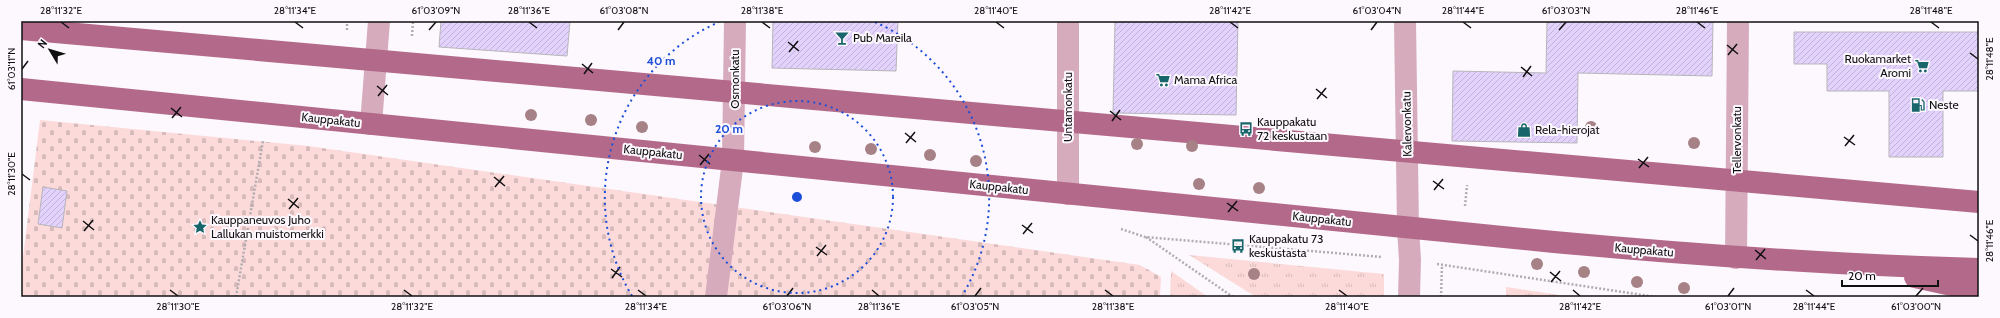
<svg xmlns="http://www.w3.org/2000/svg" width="2000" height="318" font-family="Cabin,sans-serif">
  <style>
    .grass { fill: url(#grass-tufts) }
    .cemetery { fill: url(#cemetery-stones) }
    .building { fill: url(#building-hatch); stroke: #b7b5bb }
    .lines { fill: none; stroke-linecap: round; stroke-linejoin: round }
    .path { stroke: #b0acb0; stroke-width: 2.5; stroke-dasharray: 2 2; stroke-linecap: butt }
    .minor { stroke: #d6acbd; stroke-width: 22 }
    .major { stroke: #b36a8a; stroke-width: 22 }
    .tree { fill: #a68287 }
    .ticks { fill: none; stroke: #111011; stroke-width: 1.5 }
    .ring { fill: none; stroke: #1d4ed8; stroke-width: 2; stroke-dasharray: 2 4 }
    .labels { text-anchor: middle; stroke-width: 4; stroke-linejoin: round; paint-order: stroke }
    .poi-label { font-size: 12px; fill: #111011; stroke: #fdf8fd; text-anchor: start }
    .street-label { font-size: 12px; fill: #111011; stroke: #fdf8fd }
    .centre { fill: #1d4ed8; stroke: #fdf8fd; stroke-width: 2 }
    .ring-label { font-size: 12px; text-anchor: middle; font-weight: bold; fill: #1d4ed8; stroke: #fdf8fd; stroke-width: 4; stroke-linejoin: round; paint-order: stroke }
    .neatline { fill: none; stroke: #111011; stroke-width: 1.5 }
    .ticks-label { font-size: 10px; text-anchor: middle; fill: #111011 }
  </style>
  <defs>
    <pattern id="grass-tufts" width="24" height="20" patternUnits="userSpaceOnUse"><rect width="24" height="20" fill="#fcdada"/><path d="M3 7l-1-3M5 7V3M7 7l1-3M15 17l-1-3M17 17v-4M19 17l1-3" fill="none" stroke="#d7baba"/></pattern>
    <pattern id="cemetery-stones" width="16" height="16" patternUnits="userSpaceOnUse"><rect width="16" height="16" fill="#fcdada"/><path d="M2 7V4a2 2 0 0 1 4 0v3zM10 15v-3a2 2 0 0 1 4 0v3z" fill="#d7baba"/></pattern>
    <pattern id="building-hatch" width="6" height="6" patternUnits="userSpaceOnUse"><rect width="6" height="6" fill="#e2d2fc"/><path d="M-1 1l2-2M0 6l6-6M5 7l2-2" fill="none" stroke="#c1b3d7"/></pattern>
  </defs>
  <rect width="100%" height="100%" fill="#fdf8fd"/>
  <g class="grass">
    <polygon points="1189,255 1384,274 1384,297 1256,297"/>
    <polygon points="1171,271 1208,297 1170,297"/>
    <polygon points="1506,287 1573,297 1506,297"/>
  </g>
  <polygon class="cemetery" points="40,120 308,146 1140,265 1161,277 1160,297 21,297 21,273"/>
  <g class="building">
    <polygon points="441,21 570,21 567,56 439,47"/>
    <polygon points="773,21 898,21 896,71 772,68"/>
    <polygon points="1115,21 1238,21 1236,115 1113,113"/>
    <polygon points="1547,21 1713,21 1712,76 1578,73 1577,143 1452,141 1453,71 1546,73"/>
    <polygon points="1794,32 1979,32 1979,91 1943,91 1943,157 1889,157 1889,91 1827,91 1827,64 1794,64"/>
    <polygon points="43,187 67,191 62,228 38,224"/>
  </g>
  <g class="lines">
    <g class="path">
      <polyline points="347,30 347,21"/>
      <polyline points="412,36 413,21"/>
      <polyline points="1465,206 1467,185"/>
      <polyline points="1121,229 1145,237 1382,257"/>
      <polyline points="1146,237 1233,297"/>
      <polyline points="1437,264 1656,297"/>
      <polyline points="236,297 263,141"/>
      <polyline points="1441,297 1442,265"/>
    </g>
    <g class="minor">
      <polyline points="1068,21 1068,194"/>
      <polyline points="1405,21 1408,228 1410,260 1409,297"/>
      <polyline points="371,124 379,21"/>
      <polyline points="1736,258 1738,21"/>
      <polyline points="716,297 733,160 735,21"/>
    </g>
    <g class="major">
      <polyline points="21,29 1979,202"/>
      <path d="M21,89L1554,242C1695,255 1837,265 1979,269"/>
      <polyline points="1915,277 1979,291"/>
    </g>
  </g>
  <g class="tree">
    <circle cx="531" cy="115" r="6"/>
    <circle cx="591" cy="120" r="6"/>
    <circle cx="642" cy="127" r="6"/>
    <circle cx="1591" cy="127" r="6"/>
    <circle cx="1694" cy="143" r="6"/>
    <circle cx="1137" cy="144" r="6"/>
    <circle cx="1192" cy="146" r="6"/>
    <circle cx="815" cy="147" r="6"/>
    <circle cx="871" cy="149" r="6"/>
    <circle cx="930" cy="155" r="6"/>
    <circle cx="976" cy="161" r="6"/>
    <circle cx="1199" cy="184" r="6"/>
    <circle cx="1259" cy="188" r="6"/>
    <circle cx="1537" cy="264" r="6"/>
    <circle cx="1584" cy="272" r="6"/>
    <circle cx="1254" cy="274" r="6"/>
    <circle cx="1637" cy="282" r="6"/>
    <circle cx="1684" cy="288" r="6"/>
  </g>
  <path class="ticks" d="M61,22L69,28M295,22L303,28M529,22L537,28M762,22L770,28M996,22L1004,28M1230,22L1238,28M1463,22L1471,28M1697,22L1705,28M1931,22L1939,28M429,30L436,22M618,30L624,22M1371,30L1377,22M1559,30L1566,22M788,42L799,51M1727,45L1738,54M789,52L798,41M1970,53L1978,59M1728,55L1737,44M582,64L593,73M1521,67L1532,76M22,69L28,61M584,74L592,63M1523,77L1531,66M377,86L388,95M1316,89L1327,98M378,96L387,85M1317,99L1326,88M171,108L182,117M1110,111L1121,120M172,118L181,107M1112,121L1120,110M905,133L916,142M1844,137L1855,145M906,143L915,132M1845,146L1854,135M699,155L710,164M1638,159L1649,167M700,165L709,154M1639,168L1648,157M22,174L30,180M494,177L505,186M1433,181L1444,189M495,187L504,176M1434,190L1443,179M288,199L299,208M1227,203L1238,211M289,209L298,198M1228,212L1237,201M83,221L94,230M1022,225L1033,233M84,231L93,220M1023,234L1032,223M1970,235L1978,241M816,247L827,255M1755,250L1766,259M817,256L826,245M1756,260L1765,249M611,269L622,277M1550,272L1561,281M612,278L620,267M1551,282L1560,271M170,290L178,296M404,290L412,296M638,290L646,296M872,290L879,296M1105,290L1113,296M1339,290L1347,296M1573,290L1580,296M1806,290L1814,296M787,296L793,288M975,296L981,288M1728,296L1734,288M1916,296L1923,288"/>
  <g class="ring">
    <circle cx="797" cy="197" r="96"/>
    <path d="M632 296A192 192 0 0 1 719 22M875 22A192 192 0 0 1 962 296"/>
  </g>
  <defs>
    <symbol id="bar-bare" viewBox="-9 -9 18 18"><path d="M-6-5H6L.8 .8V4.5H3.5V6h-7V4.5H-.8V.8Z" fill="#18666b" stroke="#fdf8fd" stroke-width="2.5" paint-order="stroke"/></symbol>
    <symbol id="supermarket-bare" viewBox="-9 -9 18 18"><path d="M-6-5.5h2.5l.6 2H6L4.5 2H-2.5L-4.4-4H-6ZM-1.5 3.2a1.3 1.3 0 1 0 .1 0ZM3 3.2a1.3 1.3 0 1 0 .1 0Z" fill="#18666b" stroke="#fdf8fd" stroke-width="2.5" paint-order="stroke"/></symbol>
    <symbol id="fuel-bare" viewBox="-9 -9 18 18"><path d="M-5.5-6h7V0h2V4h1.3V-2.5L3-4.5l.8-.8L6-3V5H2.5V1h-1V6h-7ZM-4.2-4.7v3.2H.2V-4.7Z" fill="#18666b" stroke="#fdf8fd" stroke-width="2.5" paint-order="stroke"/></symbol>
    <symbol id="bus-bare" viewBox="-9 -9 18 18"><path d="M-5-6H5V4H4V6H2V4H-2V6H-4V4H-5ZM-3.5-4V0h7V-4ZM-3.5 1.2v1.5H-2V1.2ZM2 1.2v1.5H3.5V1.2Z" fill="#18666b" stroke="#fdf8fd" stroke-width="2.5" paint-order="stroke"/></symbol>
    <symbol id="shop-bare" viewBox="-9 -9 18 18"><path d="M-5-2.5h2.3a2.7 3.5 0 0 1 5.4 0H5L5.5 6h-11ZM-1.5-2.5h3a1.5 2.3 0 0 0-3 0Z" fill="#18666b" stroke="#fdf8fd" stroke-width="2.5" paint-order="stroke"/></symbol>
    <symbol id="sight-bare" viewBox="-9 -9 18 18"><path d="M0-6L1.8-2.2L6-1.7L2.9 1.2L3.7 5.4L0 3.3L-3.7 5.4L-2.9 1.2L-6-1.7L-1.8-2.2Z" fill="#18666b" stroke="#fdf8fd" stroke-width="2.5" paint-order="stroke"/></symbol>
  </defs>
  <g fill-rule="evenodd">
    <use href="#bar-bare" x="832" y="28" width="20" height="20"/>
    <use href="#supermarket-bare" x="1912" y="56" width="20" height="20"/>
    <use href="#supermarket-bare" x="1153" y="70" width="20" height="20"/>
    <use href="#fuel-bare" x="1908" y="95" width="20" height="20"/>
    <use href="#bus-bare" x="1236" y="119" width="20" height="20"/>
    <use href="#shop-bare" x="1514" y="120" width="20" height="20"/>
    <use href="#sight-bare" x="190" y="217" width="20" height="20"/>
    <use href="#bus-bare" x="1228" y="236" width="20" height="20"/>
  </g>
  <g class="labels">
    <g class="poi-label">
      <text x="853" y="42">Pub Mareila</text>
      <text x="1911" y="63" text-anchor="end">Ruokamarket<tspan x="1911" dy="14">Aromi</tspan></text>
      <text x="1174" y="84">Mama Africa</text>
      <text x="1929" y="109">Neste</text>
      <text x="1257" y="126">Kauppakatu<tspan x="1257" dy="14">72 keskustaan</tspan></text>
      <text x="1535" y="134">Rela-hierojat</text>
      <text x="211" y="224">Kauppaneuvos Juho<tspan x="211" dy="14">Lallukan muistomerkki</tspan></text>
      <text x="1249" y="243">Kauppakatu 73<tspan x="1249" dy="14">keskustasta</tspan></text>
    </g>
    <g class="street-label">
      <text transform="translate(735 79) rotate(-90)" y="4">Osmonkatu</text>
      <text transform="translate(1068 107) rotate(-90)" y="4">Untamonkatu</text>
      <text transform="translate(331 120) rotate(6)" y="4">Kauppakatu</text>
      <text transform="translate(1407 124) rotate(-91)" y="4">Kalervonkatu</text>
      <text transform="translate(1737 140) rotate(-90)" y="4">Tellervonkatu</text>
      <text transform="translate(653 152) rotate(6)" y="4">Kauppakatu</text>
      <text transform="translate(999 187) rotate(6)" y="4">Kauppakatu</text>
      <text transform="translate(1322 219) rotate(6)" y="4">Kauppakatu</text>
      <text transform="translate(1644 250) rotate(5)" y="4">Kauppakatu</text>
    </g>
  </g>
  <circle cx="797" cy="197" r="6" class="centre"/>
  <g class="ring-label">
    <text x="661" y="65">40 m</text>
    <text x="729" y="133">20 m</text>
  </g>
  <rect width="2000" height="318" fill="none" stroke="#fdf8fd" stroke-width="44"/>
  <g transform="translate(50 50) rotate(308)" stroke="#fdf8fd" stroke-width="3" paint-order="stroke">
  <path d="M0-3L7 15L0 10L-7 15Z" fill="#111011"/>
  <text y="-6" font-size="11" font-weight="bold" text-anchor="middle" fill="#111011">N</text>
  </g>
  <path d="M1842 280v6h96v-6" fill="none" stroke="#111011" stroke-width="2"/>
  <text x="1848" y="280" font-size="12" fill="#111011" stroke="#fdf8fd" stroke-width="3" paint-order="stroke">20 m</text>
  <rect x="22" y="22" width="1956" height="274" class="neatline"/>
  <g class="ticks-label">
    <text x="61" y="14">28°11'32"E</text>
    <text x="295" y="14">28°11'34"E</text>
    <text x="436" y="14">61°03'09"N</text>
    <text x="529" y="14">28°11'36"E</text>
    <text x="624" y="14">61°03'08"N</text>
    <text x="762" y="14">28°11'38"E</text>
    <text x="996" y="14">28°11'40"E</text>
    <text x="1230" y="14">28°11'42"E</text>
    <text x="1377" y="14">61°03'04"N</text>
    <text x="1463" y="14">28°11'44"E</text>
    <text x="1566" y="14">61°03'03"N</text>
    <text x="1697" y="14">28°11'46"E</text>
    <text x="1931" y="14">28°11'48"E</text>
    <text transform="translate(1989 59) rotate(-90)" y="4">28°11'48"E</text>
    <text transform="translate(11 69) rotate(-90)" y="4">61°03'11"N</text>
    <text transform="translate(11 174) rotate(-90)" y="4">28°11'30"E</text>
    <text transform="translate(1989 241) rotate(-90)" y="4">28°11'46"E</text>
    <text x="178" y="310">28°11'30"E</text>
    <text x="412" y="310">28°11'32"E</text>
    <text x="646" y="310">28°11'34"E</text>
    <text x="787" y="310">61°03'06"N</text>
    <text x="879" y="310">28°11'36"E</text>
    <text x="975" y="310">61°03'05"N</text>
    <text x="1113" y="310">28°11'38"E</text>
    <text x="1347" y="310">28°11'40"E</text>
    <text x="1580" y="310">28°11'42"E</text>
    <text x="1728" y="310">61°03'01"N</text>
    <text x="1814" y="310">28°11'44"E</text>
    <text x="1916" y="310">61°03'00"N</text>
  </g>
</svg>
